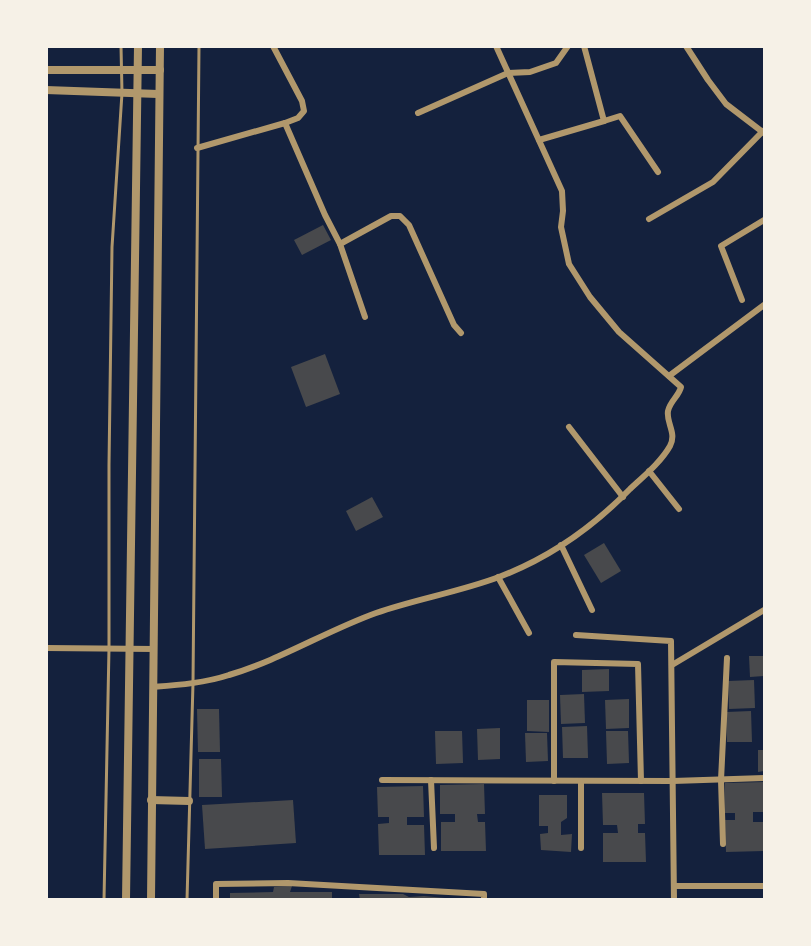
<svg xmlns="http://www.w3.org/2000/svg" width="811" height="946" font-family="Literata,serif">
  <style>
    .building { fill: #48494c }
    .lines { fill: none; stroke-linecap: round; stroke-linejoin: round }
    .service { stroke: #b1986c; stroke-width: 3 }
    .minor { stroke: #b1986c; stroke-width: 6 }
    .tertiary { stroke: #b1986c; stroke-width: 8 }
  </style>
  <rect width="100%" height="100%" fill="#14213d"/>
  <g class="building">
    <polygon points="323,225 331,240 302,255 294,240"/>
    <polygon points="325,354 340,394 306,407 291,367"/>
    <polygon points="372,497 383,517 356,531 346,511"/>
    <polygon points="604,543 621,571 601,583 584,555"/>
    <polygon points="749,656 764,656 764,676 750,677"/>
    <polygon points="609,669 609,691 582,692 582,670"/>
    <polygon points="754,680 755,708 729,709 728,681"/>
    <polygon points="584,694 585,723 561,724 560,695"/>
    <polygon points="629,699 629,728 606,729 605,700"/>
    <polygon points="527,700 549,700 549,732 527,731"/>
    <polygon points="197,709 219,709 220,752 198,752"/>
    <polygon points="751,711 752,742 727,742 726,712"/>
    <polygon points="587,726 588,758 563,758 562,727"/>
    <polygon points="500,728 500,759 478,760 477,729"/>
    <polygon points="435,731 462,731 463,763 436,764"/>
    <polygon points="606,731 628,731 629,763 607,764"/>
    <polygon points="525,733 547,733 548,761 526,762"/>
    <polygon points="758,750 764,750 764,771 758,772"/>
    <polygon points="199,759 221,759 222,797 199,797"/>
    <polygon points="764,782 764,812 753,812 753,822 764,822 764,851 726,852 725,820 735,820 735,813 725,813 725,783"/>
    <polygon points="484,784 485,814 477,814 478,822 485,822 486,851 441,851 441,822 455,822 455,814 440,814 440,785"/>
    <polygon points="423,786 424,817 407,817 407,825 424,825 425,855 379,855 378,824 389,823 389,817 378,817 377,787"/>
    <polygon points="602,793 644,793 645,824 638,824 638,833 645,833 646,862 603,862 603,833 618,833 617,825 603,825"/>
    <polygon points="539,795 567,795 567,818 561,822 561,835 572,834 571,852 541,850 540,834 548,833 548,826 539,826"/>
    <polygon points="293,800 296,843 205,849 202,805"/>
    <polygon points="292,886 290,892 332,892 332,900 230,900 230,893 273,892 274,887"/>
    <polygon points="359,894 403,894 409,897 424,896 445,898 445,900 360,900"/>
  </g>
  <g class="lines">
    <g class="service">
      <polyline points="104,900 109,648 109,465 112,247 122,93 121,46"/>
      <polyline points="187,900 193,683 199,46"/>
    </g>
    <g class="minor">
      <polyline points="273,46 302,101 304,111 298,118 285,123 325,215 340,244 365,317"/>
      <polyline points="584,46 604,121 620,116 658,172"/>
      <polyline points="686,46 708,80 726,104 764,133"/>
      <polyline points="418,113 508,73 530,72 556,63 568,46"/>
      <polyline points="539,140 604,121"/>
      <polyline points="197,148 285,123"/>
      <polyline points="649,219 713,182 763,131"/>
      <polyline points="340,244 391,216 400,216 409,225 454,325 461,333"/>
      <polyline points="742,300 721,246 764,220"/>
      <polyline points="669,376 764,305"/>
      <polyline points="569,427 623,497"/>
      <polyline points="649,471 679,509"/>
      <polyline points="561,545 592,610"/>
      <polyline points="498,577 529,633"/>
      <polyline points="576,635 671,641 674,900"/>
      <polyline points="46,648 154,649"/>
      <polyline points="672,665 764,610"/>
      <path d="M153,687C178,685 205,683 229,675C280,660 326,631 376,613C416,599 459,592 499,577C549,558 593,527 630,489C644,476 661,462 670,446C677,433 666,423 668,411C670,401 679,396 681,387L619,332L590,297L569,264L561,227L563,211L562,191L496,46"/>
      <polyline points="382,780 673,781 764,778"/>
      <polyline points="431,780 434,848"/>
      <polyline points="554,781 554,662 638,664 641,781"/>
      <polyline points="723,844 721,780 727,658"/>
      <polyline points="581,848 581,781"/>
      <polyline points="674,886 764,886"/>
      <polyline points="216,900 216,884 288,883 484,894 484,900"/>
    </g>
    <g class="tertiary">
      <polyline points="46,70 160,70"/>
      <polyline points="46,90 158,94"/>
      <polyline points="151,800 189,801"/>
      <polyline points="126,900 138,46"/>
      <polyline points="151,900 160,46"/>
    </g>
  </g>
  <rect width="811" height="946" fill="none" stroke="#f6f1e7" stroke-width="96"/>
</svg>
